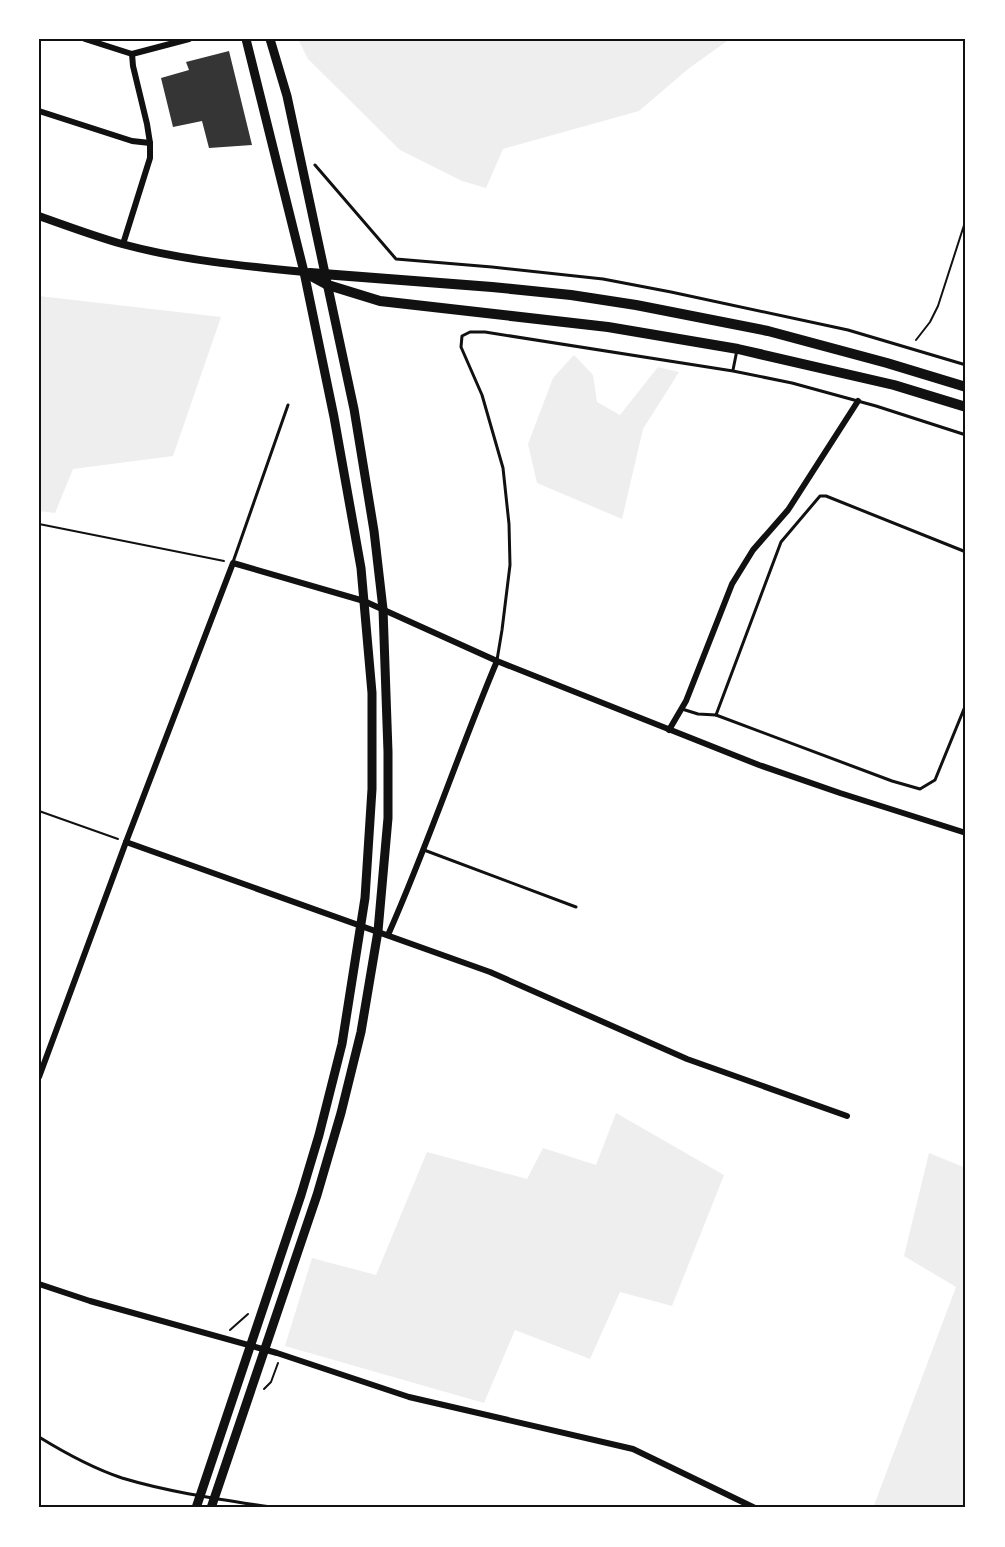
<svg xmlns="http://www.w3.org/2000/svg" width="1005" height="1547" font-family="Roboto,sans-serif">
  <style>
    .green { fill: #eee }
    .building { fill: #353535 }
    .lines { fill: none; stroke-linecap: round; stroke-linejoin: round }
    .path { stroke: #111; stroke-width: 2 }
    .service { stroke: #111; stroke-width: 3 }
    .minor { stroke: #111; stroke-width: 6 }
    .tertiary { stroke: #111; stroke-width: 8 }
    .primary { stroke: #111; stroke-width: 9 }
    .trunk { stroke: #111; stroke-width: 10 }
    .neatline { fill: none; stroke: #111; stroke-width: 2 }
  </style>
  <rect width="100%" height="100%" fill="#fff"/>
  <g class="green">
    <polygon points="298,39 730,39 688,69 639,111 503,149 486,188 462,181 400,150 308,59"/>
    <polygon points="39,296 221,317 173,456 73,469 55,513 39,511"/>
    <polygon points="574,355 593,375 597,402 620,415 658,367 679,372 643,429 622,519 537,483 528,444 553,378"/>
    <polygon points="616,1113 724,1175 672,1306 620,1292 590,1359 515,1330 484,1403 285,1346 312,1258 376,1275 427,1152 527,1179 543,1148 596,1165"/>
    <polygon points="929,1153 966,1168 966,1508 873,1508 956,1287 904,1256"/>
  </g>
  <polygon class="building" points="229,51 252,145 209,148 202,121 173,127 161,78 189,70 186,62"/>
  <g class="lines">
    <g class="path">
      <polyline points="916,340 930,322 938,306 966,219"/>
      <polyline points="39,524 224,561"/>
      <polyline points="39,811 118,839"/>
      <polyline points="230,1330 248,1314"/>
      <polyline points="264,1389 271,1382 278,1363"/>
    </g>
    <g class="service">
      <polyline points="315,165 396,259 492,267 603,279 671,292 848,330 966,365"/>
      <polyline points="733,370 737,350"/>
      <polyline points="233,562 288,405"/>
      <polyline points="497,660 502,630 510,565 509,524 503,468 482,395 461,347 462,336 470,332 485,332 733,371 792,383 876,406 966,435"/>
      <polyline points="682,709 698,714 716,715 892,781 920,789 935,780 966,704"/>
      <polyline points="716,715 781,542 820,496 826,496 966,552"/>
      <polyline points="424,850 576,907"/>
      <path d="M39,1437C65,1453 92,1468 122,1478C172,1493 225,1500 276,1508"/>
    </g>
    <g class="minor">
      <polyline points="85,39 132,54 189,39"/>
      <polyline points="39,111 132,141 150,143"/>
      <polyline points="123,244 150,158 150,143 147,124 133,66 132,54"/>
      <polyline points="669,730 686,701 732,584 753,550 788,510 858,401"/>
      <polyline points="126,842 490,972 687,1059 847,1116"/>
      <path d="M388,935C428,845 459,751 497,661"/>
      <polyline points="39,1077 126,842 233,563 364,601 497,661 759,765 840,793 966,833"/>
      <polyline points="39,1284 90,1301 277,1353 409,1397 633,1449 755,1508"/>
    </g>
    <path class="tertiary" d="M39,216C67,226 94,236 122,244C181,260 243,266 304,272"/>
    <g class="primary">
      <polyline points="196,1508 301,1195 319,1135 342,1044 365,898 372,789 372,693 361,568 334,417 304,272 246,39"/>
      <polyline points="211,1508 317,1195 341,1113 361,1032 378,931 388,818 388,752 383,609 374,531 354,409 287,96 270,39"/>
    </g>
    <g class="trunk">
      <polyline points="304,272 328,285 380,301 608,327 738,349 894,385 966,407"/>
      <polyline points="310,273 492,287 571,295 636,305 768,331 887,363 966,387"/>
    </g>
  </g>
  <rect width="1005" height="1547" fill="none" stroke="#ffffff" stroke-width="81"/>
  <rect x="40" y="40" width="924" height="1466" class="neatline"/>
</svg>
